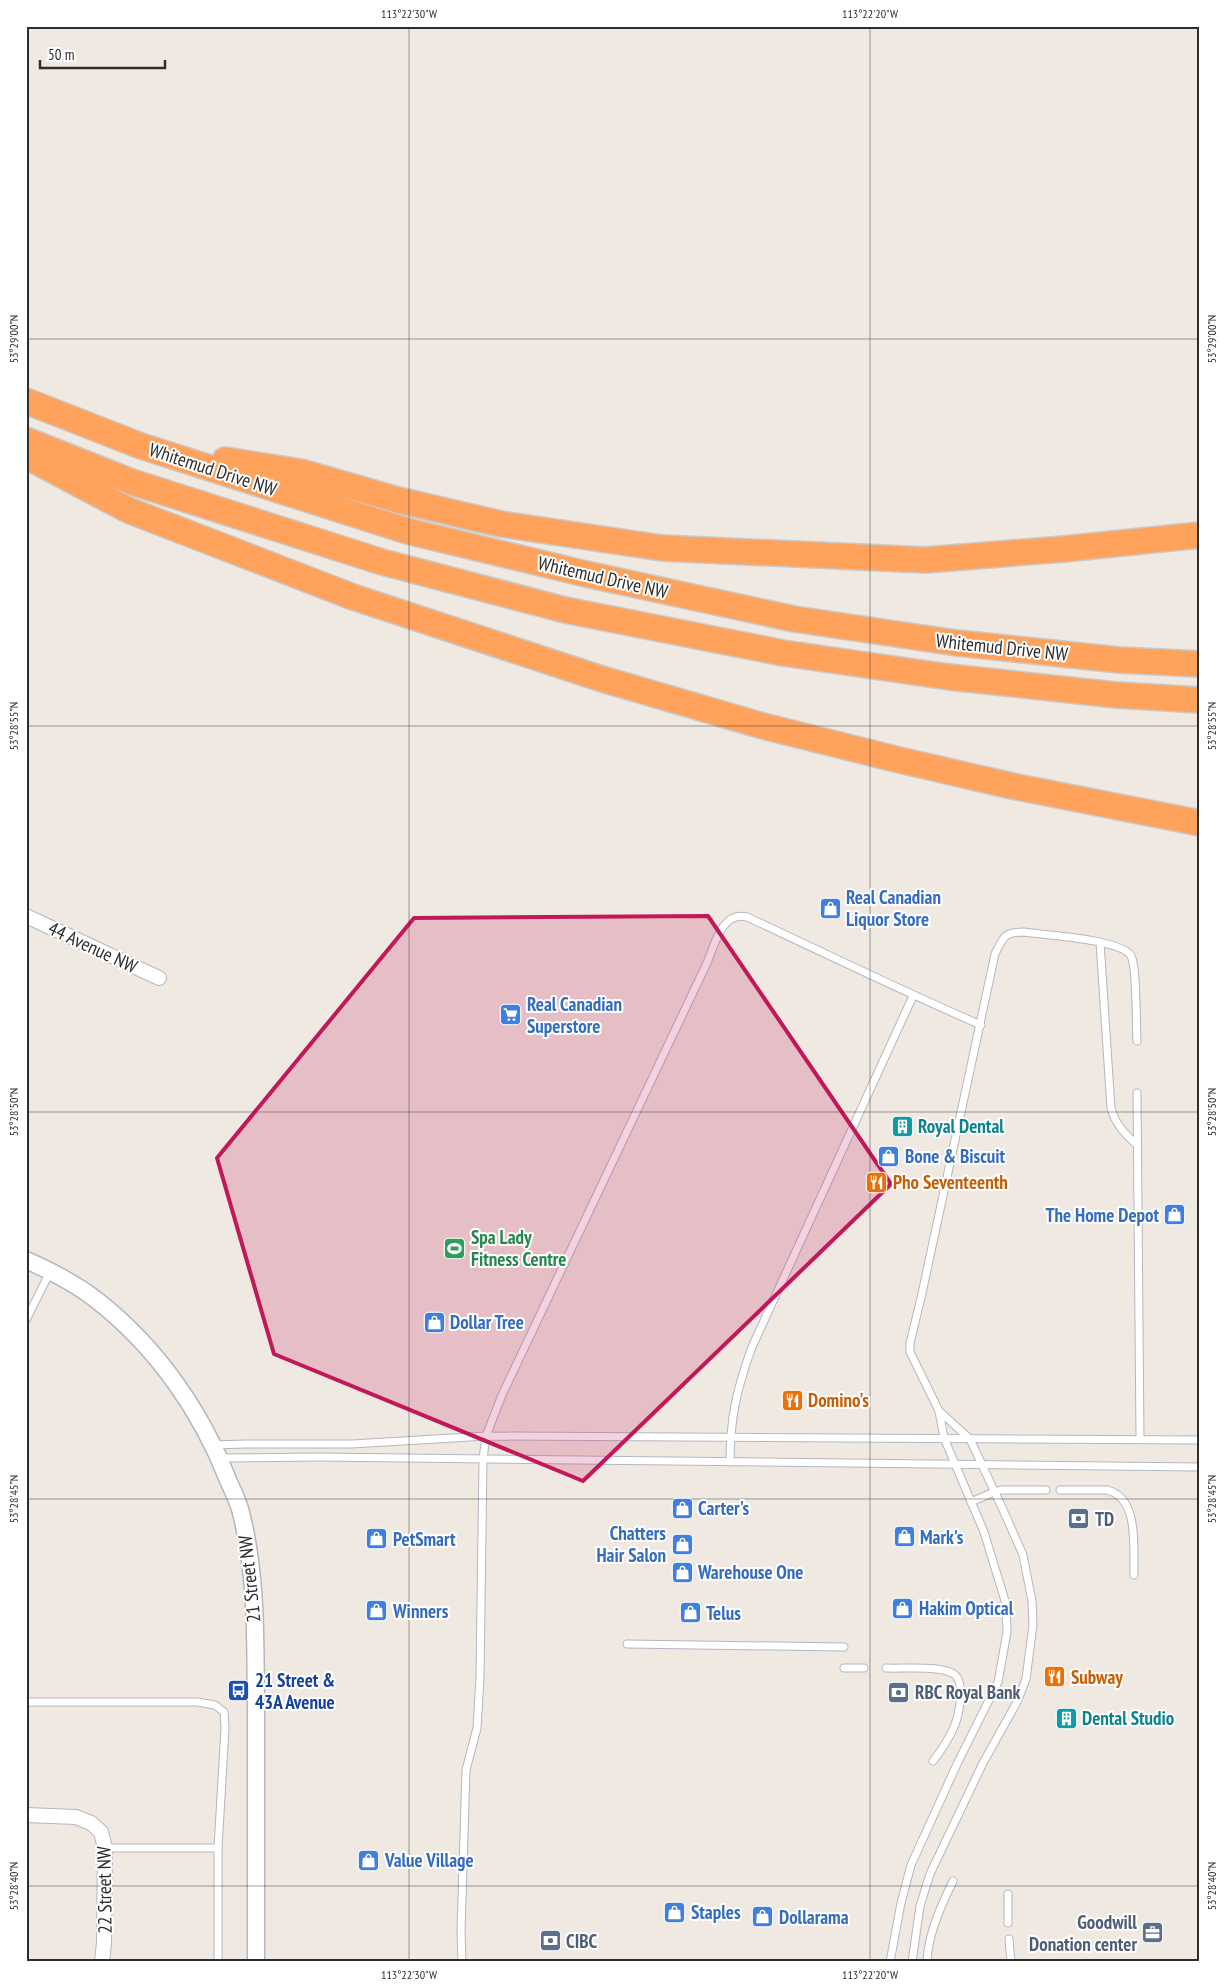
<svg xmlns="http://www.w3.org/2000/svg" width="1226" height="1988" font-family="'PT Sans Narrow',sans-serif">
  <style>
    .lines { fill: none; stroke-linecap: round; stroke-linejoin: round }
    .service-casing { stroke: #b4b7c1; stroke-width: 9 }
    .minor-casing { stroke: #b4b7c1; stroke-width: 16 }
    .tertiary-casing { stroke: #b4b7c1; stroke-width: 19 }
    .motorway-casing { stroke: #c9c9c9; stroke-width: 28 }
    .service { stroke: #fff; stroke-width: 7 }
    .minor { stroke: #fff; stroke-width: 14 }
    .tertiary { stroke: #fff; stroke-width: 16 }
    .motorway { stroke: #ffa35c; stroke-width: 25 }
    .marked { fill: #c2185b; fill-opacity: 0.2; stroke: #c2185b; stroke-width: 4; stroke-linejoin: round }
    .ticks { fill: none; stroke: #2e2e2e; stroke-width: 1; stroke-opacity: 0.45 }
    .labels { text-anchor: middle; stroke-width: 4; stroke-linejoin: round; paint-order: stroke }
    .street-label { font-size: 19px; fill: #2e2e2e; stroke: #fff }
    .shop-label { font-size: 19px; font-weight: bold; fill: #366cbe; stroke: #fff; text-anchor: start }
    .culture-label { font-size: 19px; font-weight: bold; fill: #0d838f; stroke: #fff; text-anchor: start }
    .food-label { font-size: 19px; font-weight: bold; fill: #c56008; stroke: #fff; text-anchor: start }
    .leisure-label { font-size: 19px; font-weight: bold; fill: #27864d; stroke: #fff; text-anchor: start }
    .service-label { font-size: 19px; font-weight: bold; fill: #4e5e75; stroke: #fff; text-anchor: start }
    .transit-label { font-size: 19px; font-weight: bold; fill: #164399; stroke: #fff; text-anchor: start }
    .neatline { fill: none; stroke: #2e2e2e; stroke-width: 2 }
    .ticks-label { font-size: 12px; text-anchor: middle; fill: #2e2e2e }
  </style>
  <rect width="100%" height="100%" fill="#efe9e1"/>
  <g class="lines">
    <defs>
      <g id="service">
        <path d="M1100,942L1111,1108C1115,1124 1125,1134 1137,1145"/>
        <polyline points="1137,1093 1140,1439"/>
        <polyline points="26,1320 50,1272"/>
        <polyline points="214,1445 246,1444 352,1444 486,1436 1200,1440"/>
        <polyline points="220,1458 319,1457 1200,1467"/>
        <path d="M730,1462C730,1418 737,1388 752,1347L913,996"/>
        <path d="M1060,1490H1107C1140,1498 1133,1549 1134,1575"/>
        <polyline points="971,1502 994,1492 1001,1490 1046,1490"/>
        <polyline points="627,1644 844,1647"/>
        <polyline points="844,1668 864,1668"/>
        <path d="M886,1668C903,1669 939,1665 954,1674C966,1683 959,1717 953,1729C948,1740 941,1751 933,1761"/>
        <polyline points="26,1702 197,1702 215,1705 224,1712 225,1728 218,1848 218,1962"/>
        <polyline points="105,1848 218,1848"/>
        <polyline points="1008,1894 1008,1923"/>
        <polyline points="1009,1939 1011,1962"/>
        <path d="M462,1962L461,1931L466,1770L477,1728L480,1678L483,1459L486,1436L502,1395L706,965C714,948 721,910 747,917C825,953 902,991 981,1025"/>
        <path d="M890,1962L901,1903L911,1865L958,1762L998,1682L1007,1632L1006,1604L984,1532L944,1438L939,1411L910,1352V1343L921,1298L995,954C1003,938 1004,932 1023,932C1043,935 1122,939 1131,956C1137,967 1136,1025 1137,1041"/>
        <polyline points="912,1962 920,1906 930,1874 983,1763 1017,1702 1026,1679 1033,1625 1032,1601 1023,1555 1004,1512 970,1439 939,1411"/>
        <path d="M927,1962C928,1934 941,1906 953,1881"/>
      </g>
      <g id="minor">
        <polyline points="26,916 159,978"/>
        <polyline points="26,1815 76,1817 91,1823 101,1832 105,1848 104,1943 102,1962"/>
      </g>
      <path id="tertiary" d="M26,1260C51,1271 78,1285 99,1302C157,1348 201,1411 228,1480C232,1489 237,1499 240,1509C258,1576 255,1647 256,1715C256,1797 256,1880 256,1962"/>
      <g id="motorway">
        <polyline points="26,401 141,446 407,531 586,574 794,619 957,643 1119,660 1200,664"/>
        <polyline points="26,440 132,482 382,562 565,610 783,653 949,677 1116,695 1200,700"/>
        <polyline points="26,456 128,510 353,597 602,679 763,726 895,759 1012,786 1200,823"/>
        <polyline points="225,460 301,472 398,500 501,524 662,548 925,560 1064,549 1200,535"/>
      </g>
    </defs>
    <use href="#service" class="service-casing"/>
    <use href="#minor" class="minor-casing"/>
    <use href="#tertiary" class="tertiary-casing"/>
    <use href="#motorway" class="motorway-casing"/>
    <use href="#service" class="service"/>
    <use href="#minor" class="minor"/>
    <use href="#tertiary" class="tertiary"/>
    <use href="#motorway" class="motorway"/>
  </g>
  <path class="marked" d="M708,916L891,1184L583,1481L274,1354L217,1158L414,918Z"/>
  <path class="ticks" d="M409,26V1962M870,26V1962M26,339H1200M26,726H1200M26,1112H1200M26,1499H1200M26,1886H1200"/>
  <defs>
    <symbol id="shop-square" viewBox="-11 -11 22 22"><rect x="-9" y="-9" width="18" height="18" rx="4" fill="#3f7fe0" stroke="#fff"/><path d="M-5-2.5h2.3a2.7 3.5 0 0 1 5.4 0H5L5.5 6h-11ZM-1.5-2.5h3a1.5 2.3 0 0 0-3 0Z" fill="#fff"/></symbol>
    <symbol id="supermarket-square" viewBox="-11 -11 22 22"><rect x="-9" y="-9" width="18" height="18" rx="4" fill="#3f7fe0" stroke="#fff"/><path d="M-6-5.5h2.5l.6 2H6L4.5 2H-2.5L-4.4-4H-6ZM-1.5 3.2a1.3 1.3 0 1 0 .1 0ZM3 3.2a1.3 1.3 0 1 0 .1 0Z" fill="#fff"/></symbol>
    <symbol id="building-square" viewBox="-11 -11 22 22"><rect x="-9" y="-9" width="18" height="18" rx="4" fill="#0f9aa8" stroke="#fff"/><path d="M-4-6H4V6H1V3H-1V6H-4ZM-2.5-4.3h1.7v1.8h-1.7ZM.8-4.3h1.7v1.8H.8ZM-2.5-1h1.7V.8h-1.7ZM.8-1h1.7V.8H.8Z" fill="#fff"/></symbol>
    <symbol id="restaurant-square" viewBox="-11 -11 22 22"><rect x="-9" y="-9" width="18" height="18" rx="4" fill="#e8710a" stroke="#fff"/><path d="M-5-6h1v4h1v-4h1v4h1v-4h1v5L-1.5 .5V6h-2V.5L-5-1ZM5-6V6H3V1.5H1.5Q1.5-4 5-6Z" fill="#fff"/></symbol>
    <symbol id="stadium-square" viewBox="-11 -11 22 22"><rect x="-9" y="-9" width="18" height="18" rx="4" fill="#2e9e5b" stroke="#fff"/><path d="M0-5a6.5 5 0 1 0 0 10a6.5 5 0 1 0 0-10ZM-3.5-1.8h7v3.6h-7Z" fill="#fff"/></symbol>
    <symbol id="bank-square" viewBox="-11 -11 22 22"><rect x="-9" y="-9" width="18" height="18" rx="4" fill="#5c6f8a" stroke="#fff"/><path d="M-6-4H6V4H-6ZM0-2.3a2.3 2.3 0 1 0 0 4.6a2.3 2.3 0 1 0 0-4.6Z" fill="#fff"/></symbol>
    <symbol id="bus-square" viewBox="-11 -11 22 22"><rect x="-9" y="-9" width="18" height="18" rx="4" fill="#1a4fb4" stroke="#fff"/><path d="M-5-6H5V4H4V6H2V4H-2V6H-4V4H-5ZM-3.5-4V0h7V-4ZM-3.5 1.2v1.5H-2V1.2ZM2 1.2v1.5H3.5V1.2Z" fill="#fff"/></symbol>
    <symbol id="office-square" viewBox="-11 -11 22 22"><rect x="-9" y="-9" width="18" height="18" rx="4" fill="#5c6f8a" stroke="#fff"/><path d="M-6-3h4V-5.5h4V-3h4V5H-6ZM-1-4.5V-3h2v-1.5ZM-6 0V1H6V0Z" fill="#fff"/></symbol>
  </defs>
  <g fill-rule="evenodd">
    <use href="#shop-square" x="818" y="896" width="25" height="25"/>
    <use href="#supermarket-square" x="498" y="1002" width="25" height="25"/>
    <use href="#building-square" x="890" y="1114" width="25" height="25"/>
    <use href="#shop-square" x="876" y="1144" width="25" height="25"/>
    <use href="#restaurant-square" x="864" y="1170" width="25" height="25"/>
    <use href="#shop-square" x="1162" y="1202" width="25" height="25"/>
    <use href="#stadium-square" x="442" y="1236" width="25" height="25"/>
    <use href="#shop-square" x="422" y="1310" width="25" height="25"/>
    <use href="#restaurant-square" x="780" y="1388" width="25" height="25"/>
    <use href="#shop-square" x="670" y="1496" width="25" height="25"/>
    <use href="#bank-square" x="1066" y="1506" width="25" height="25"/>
    <use href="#shop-square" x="892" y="1524" width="25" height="25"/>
    <use href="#shop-square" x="364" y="1526" width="25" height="25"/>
    <use href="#shop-square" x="670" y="1532" width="25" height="25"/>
    <use href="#shop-square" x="670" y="1560" width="25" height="25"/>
    <use href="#shop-square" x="890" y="1596" width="25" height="25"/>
    <use href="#shop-square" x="364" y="1598" width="25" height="25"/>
    <use href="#shop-square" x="678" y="1600" width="25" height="25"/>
    <use href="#restaurant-square" x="1042" y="1664" width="25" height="25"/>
    <use href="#bus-square" x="226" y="1678" width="25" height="25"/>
    <use href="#bank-square" x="886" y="1680" width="25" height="25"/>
    <use href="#building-square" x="1054" y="1706" width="25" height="25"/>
    <use href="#shop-square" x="356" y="1848" width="25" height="25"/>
    <use href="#shop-square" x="662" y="1900" width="25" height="25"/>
    <use href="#shop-square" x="750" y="1904" width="25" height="25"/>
    <use href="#office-square" x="1140" y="1920" width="25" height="25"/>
    <use href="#bank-square" x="538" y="1928" width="25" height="25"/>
  </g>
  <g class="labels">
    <g class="street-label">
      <text transform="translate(213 469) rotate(18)" y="7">Whitemud Drive NW</text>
      <text transform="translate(603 577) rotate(13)" y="7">Whitemud Drive NW</text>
      <text transform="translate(1002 647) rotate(6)" y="7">Whitemud Drive NW</text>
      <text transform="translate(93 947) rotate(25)" y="7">44 Avenue NW</text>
      <text transform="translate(249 1579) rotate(-96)" y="7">21 Street NW</text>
      <text transform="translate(104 1890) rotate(-91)" y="7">22 Street NW</text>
    </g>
    <g class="shop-label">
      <text x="846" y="904">Real Canadian<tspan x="846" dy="22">Liquor Store</tspan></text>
      <text x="527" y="1011">Real Canadian<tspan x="527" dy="22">Superstore</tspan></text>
      <text x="905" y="1163">Bone &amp; Biscuit</text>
      <text x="1159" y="1222" text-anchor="end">The Home Depot</text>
      <text x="450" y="1329">Dollar Tree</text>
      <text x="698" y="1515">Carter's</text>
      <text x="666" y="1540" text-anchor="end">Chatters<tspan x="666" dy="22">Hair Salon</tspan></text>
      <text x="920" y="1544">Mark's</text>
      <text x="393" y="1546">PetSmart</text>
      <text x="698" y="1579">Warehouse One</text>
      <text x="919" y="1615">Hakim Optical</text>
      <text x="393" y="1618">Winners</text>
      <text x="706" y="1620">Telus</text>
      <text x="385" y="1867">Value Village</text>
      <text x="691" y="1919">Staples</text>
      <text x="779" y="1924">Dollarama</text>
    </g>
    <g class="culture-label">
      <text x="918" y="1133">Royal Dental</text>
      <text x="1082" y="1725">Dental Studio</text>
    </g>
    <g class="food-label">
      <text x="893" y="1189">Pho Seventeenth</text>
      <text x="808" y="1407">Domino's</text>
      <text x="1071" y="1684">Subway</text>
    </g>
    <g class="leisure-label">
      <text x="471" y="1244">Spa Lady<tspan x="471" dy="22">Fitness Centre</tspan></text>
    </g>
    <g class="service-label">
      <text x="1095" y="1526">TD</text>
      <text x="915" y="1699">RBC Royal Bank</text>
      <text x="1137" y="1929" text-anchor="end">Goodwill<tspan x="1137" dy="22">Donation center</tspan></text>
      <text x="566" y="1948">CIBC</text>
    </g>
    <g class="transit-label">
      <text x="255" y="1687">21 Street &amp;<tspan x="255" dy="22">43A Avenue</tspan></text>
    </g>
  </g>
  <rect width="1226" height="1988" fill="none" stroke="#ffffff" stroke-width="55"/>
  <path d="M40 60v8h125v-8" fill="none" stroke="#2e2e2e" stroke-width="2.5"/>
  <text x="48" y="60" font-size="15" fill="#2e2e2e" stroke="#ffffff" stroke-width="4" paint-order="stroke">50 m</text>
  <rect x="28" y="28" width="1170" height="1932" class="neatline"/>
  <g class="ticks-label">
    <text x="409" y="18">113°22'30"W</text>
    <text x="870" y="18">113°22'20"W</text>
    <text transform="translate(14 339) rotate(-90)" y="4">53°29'00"N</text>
    <text transform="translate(1212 339) rotate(-90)" y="4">53°29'00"N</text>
    <text transform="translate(14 726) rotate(-90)" y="4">53°28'55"N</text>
    <text transform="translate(1212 726) rotate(-90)" y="4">53°28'55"N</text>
    <text transform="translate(14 1112) rotate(-90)" y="4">53°28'50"N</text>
    <text transform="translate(1212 1112) rotate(-90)" y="4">53°28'50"N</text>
    <text transform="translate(14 1499) rotate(-90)" y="4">53°28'45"N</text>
    <text transform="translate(1212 1499) rotate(-90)" y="4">53°28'45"N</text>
    <text transform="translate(14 1886) rotate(-90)" y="4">53°28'40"N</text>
    <text transform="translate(1212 1886) rotate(-90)" y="4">53°28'40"N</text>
    <text x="409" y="1979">113°22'30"W</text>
    <text x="870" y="1979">113°22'20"W</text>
  </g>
</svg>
